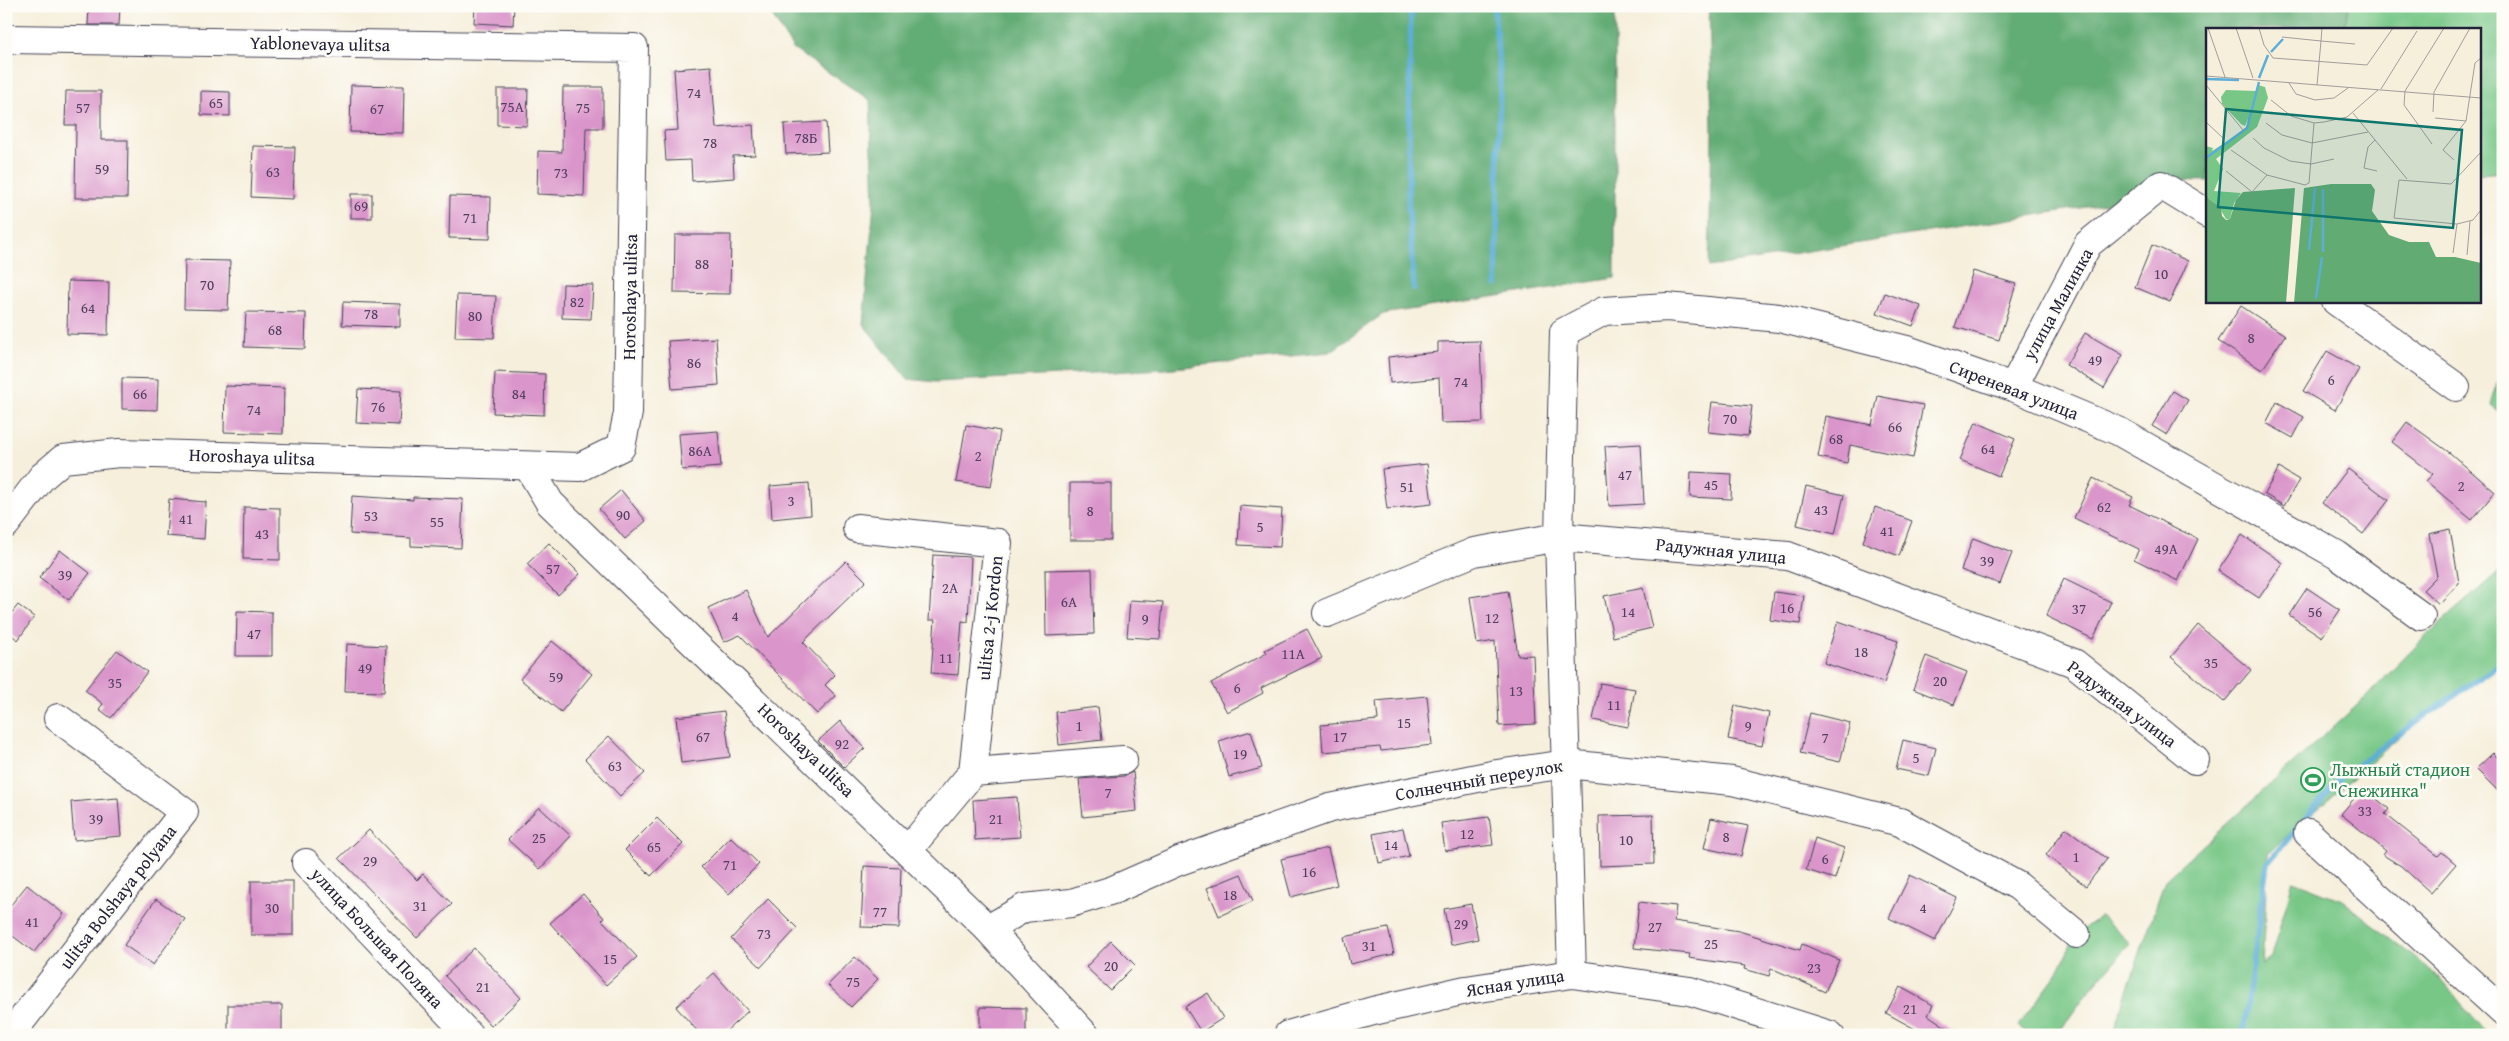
<svg xmlns="http://www.w3.org/2000/svg" width="2509" height="1041" font-family="'Gentium Book Plus',serif">
  <style>
    .green { fill: #78c787; stroke: #4d7461 }
    .forest { fill: #62ac74; stroke: #426758 }
    .lines { fill: none; stroke-linecap: round; stroke-linejoin: round }
    .stream { stroke: #5baed7; stroke-width: 5.5 }
    .building { fill: #da95ca }
    .minor-casing { stroke: #424153; stroke-width: 30 }
    .minor { stroke: #fff; stroke-width: 28 }
    .labels { text-anchor: middle; stroke-width: 5; stroke-linejoin: round; paint-order: stroke }
    .number-label { font-size: 15px; fill: #503f5f }
    .street-label { font-size: 18px; fill: #22223b; stroke: #fdfcf7 }
    .leisure-label { font-size: 18px; fill: #27864d; stroke: #fdfcf7; text-anchor: start }
    .inset-river { fill: none; stroke: #5baed7; stroke-width: 2.5 }
    .inset-road { fill: none; stroke: #a19d9c; stroke-width: 1 }
    .view { fill: #0f766e; fill-opacity: 0.15; stroke: #0f766e; stroke-width: 2.5 }
    .inset-edge { fill: none; stroke: #22223b; stroke-width: 2.5 }
  </style>
  <rect width="100%" height="100%" fill="#fdfcf7"/>
  <filter id="ink" filterUnits="userSpaceOnUse"><feTurbulence type="fractalNoise" baseFrequency=".02" numOctaves="2"/><feDisplacementMap in="SourceGraphic" scale="10" xChannelSelector="R" yChannelSelector="G"/><feConvolveMatrix kernelMatrix="1 2 1 2 8 2 1 2 1" color-interpolation-filters="sRGB"/></filter>
  <filter id="wash" filterUnits="userSpaceOnUse"><feTurbulence type="fractalNoise" baseFrequency=".0096" numOctaves="4" result="noise"/><feDisplacementMap in="SourceGraphic" scale="20" xChannelSelector="R" yChannelSelector="G"/><feGaussianBlur stdDeviation="1.12" result="paint"/><feColorMatrix in="noise" values="0 0 0 0 0 0 0 0 0 0 0 0 0 0 0 0 0 1.4 0 .05"/><feComposite in="paint" operator="in"/></filter>
  <g filter="url(#wash)">
    <rect width="100%" height="100%" fill="#f6efdc"/>
    <g class="green">
      <polygon points="2346,6 2503,6 2503,172 2480,174 2480,29 2344,29"/>
      <polygon points="2503,366 2503,414 2491,405"/>
      <polygon points="2503,568 2503,661 2435,706 2268,853 2262,965 2271,957 2293,881 2342,900 2439,977 2485,1032 2490,1035 2112,1035 2165,880 2365,698 2431,631"/>
      <polygon points="2101,916 2130,943 2085,996 2057,1035 2030,1035 2018,1026 2058,972 2076,934"/>
    </g>
    <g class="forest">
      <polygon points="766,6 1615,6 1615,278 1383,314 1330,352 1164,369 936,382 907,379 863,324 874,203 870,100 793,49"/>
      <polygon points="1709,6 2349,6 2344,29 2208,29 2208,181 2157,180 2105,204 1709,267 1712,132"/>
    </g>
    <g class="lines">
      <g class="stream">
        <polyline points="1411,6 1408,199 1414,289"/>
        <polyline points="1494,6 1500,77 1496,285"/>
        <polyline points="2243,1035 2267,864 2339,779 2420,719 2503,662"/>
      </g>
    </g>
    <g id="blocks">
      <g class="building">
        <polygon points="89,6 120,6 119,25 88,25"/>
        <polygon points="475,6 514,6 513,25 474,23"/>
        <polygon points="711,66 716,128 753,125 755,155 733,156 734,178 692,181 691,160 666,161 664,131 678,130 674,69"/>
        <polygon points="351,85 404,86 403,133 350,132"/>
        <polygon points="563,87 603,87 603,128 586,128 584,196 537,194 538,151 562,152"/>
        <polygon points="497,89 528,89 527,126 497,125"/>
        <polygon points="66,91 101,91 101,140 128,140 127,198 75,198 76,125 65,125"/>
        <polygon points="201,91 230,92 230,116 201,115"/>
        <polygon points="826,122 828,152 786,154 784,124"/>
        <polygon points="253,146 295,147 293,199 251,197"/>
        <rect x="351" y="194" width="21" height="24"/>
        <polygon points="450,196 491,197 490,239 449,238"/>
        <polygon points="675,235 731,235 730,294 674,293"/>
        <polygon points="2152,245 2188,261 2170,302 2135,287"/>
        <polygon points="185,260 230,261 228,310 184,309"/>
        <polygon points="1973,271 2016,284 1999,340 1955,327"/>
        <polygon points="68,281 109,282 108,335 67,334"/>
        <polygon points="563,284 593,285 591,319 562,318"/>
        <polygon points="1885,293 1921,306 1913,326 1877,313"/>
        <polygon points="457,295 496,296 494,338 455,337"/>
        <polygon points="343,302 400,304 400,327 342,325"/>
        <polygon points="2241,306 2285,335 2262,370 2218,341"/>
        <polygon points="246,312 306,313 305,349 244,347"/>
        <polygon points="2085,333 2123,355 2104,388 2066,365"/>
        <polygon points="716,338 719,385 672,389 668,341"/>
        <polygon points="1480,341 1483,422 1441,423 1439,378 1390,383 1388,357 1438,352 1438,342"/>
        <polygon points="2327,351 2359,369 2335,410 2303,391"/>
        <polygon points="495,372 545,374 544,415 493,413"/>
        <polygon points="122,378 158,379 157,410 122,409"/>
        <polygon points="225,386 284,388 283,434 224,432"/>
        <polygon points="358,389 401,391 399,425 356,423"/>
        <polygon points="2173,391 2188,400 2167,435 2152,426"/>
        <polygon points="1878,396 1923,405 1913,458 1850,445 1847,463 1818,457 1826,416 1872,425"/>
        <polygon points="1712,402 1752,406 1748,436 1708,432"/>
        <polygon points="2277,402 2304,417 2293,438 2266,423"/>
        <polygon points="1976,422 2015,439 1999,476 1960,460"/>
        <polygon points="2407,422 2450,453 2495,492 2472,520 2426,481 2433,474 2392,442"/>
        <polygon points="966,425 1000,431 991,487 956,482"/>
        <polygon points="718,431 721,467 682,470 679,434"/>
        <polygon points="1641,444 1644,504 1609,506 1605,446"/>
        <polygon points="1427,464 1432,504 1387,509 1382,469"/>
        <polygon points="2279,468 2299,480 2284,506 2264,494"/>
        <polygon points="2348,469 2389,500 2363,534 2322,503"/>
        <polygon points="1691,472 1732,474 1731,499 1690,497"/>
        <polygon points="2093,478 2133,497 2129,505 2198,539 2178,581 2134,559 2139,549 2074,518"/>
        <polygon points="809,483 811,515 772,519 770,486"/>
        <rect x="1070" y="483" width="41" height="57"/>
        <polygon points="1806,486 1844,495 1835,534 1797,525"/>
        <polygon points="621,490 646,521 625,539 599,509"/>
        <polygon points="352,496 413,500 413,497 463,499 461,548 411,546 411,538 350,534"/>
        <polygon points="169,499 206,502 204,539 166,536"/>
        <polygon points="1240,506 1282,509 1280,547 1238,545"/>
        <polygon points="244,507 280,508 280,560 243,559"/>
        <polygon points="1875,507 1912,521 1899,556 1863,542"/>
        <polygon points="2450,529 2459,583 2439,604 2423,590 2437,576 2429,534"/>
        <polygon points="2242,535 2283,563 2259,598 2218,571"/>
        <polygon points="1973,538 2012,553 2000,584 1961,570"/>
        <polygon points="549,543 580,574 558,595 527,564"/>
        <polygon points="60,550 90,573 69,600 39,578"/>
        <polygon points="933,555 971,557 968,622 962,621 958,675 931,673 935,620 929,620"/>
        <polygon points="846,561 866,581 803,642 835,675 825,685 836,696 817,714 740,635 724,642 708,608 746,590 768,637"/>
        <polygon points="1092,569 1094,634 1046,636 1045,570"/>
        <polygon points="2064,579 2111,602 2093,639 2046,616"/>
        <polygon points="1643,588 1652,628 1613,637 1604,596"/>
        <polygon points="2307,588 2340,610 2322,637 2289,615"/>
        <polygon points="1508,591 1518,656 1533,655 1536,724 1499,726 1495,641 1477,644 1470,597"/>
        <polygon points="1774,592 1804,596 1800,624 1770,620"/>
        <polygon points="1130,600 1163,602 1160,639 1127,637"/>
        <polygon points="18,605 34,617 18,640 6,631 6,620"/>
        <polygon points="237,611 272,612 272,656 236,656"/>
        <polygon points="1838,621 1898,641 1884,683 1824,663"/>
        <polygon points="2198,625 2251,670 2224,702 2171,657"/>
        <polygon points="1307,629 1322,658 1261,688 1263,693 1227,712 1211,683 1267,653 1265,650"/>
        <polygon points="552,641 592,674 561,712 520,679"/>
        <polygon points="347,644 386,646 384,692 345,691"/>
        <polygon points="117,650 147,672 111,718 99,709 103,704 85,690"/>
        <polygon points="1926,656 1967,672 1954,705 1913,689"/>
        <polygon points="1600,683 1635,689 1628,727 1593,720"/>
        <polygon points="1427,696 1432,745 1381,751 1380,747 1323,752 1321,725 1378,720 1376,701"/>
        <polygon points="1735,705 1769,713 1762,746 1728,739"/>
        <polygon points="1098,707 1102,740 1059,745 1056,712"/>
        <polygon points="724,711 730,757 681,763 676,717"/>
        <polygon points="1810,713 1850,723 1840,762 1800,753"/>
        <polygon points="840,721 865,748 844,767 818,741"/>
        <polygon points="1251,731 1262,768 1229,777 1219,741"/>
        <polygon points="609,736 645,773 620,796 585,759"/>
        <polygon points="1903,740 1936,748 1929,776 1896,769"/>
        <polygon points="2493,753 2503,763 2503,796 2476,769"/>
        <polygon points="1133,772 1137,811 1083,817 1079,779 1124,776"/>
        <polygon points="2363,788 2389,809 2385,814 2438,856 2442,852 2456,864 2431,893 2401,866 2383,855 2386,851 2341,814"/>
        <polygon points="1017,797 1020,837 975,840 973,800"/>
        <polygon points="118,798 121,836 74,840 71,802"/>
        <polygon points="539,807 571,836 540,869 508,840"/>
        <polygon points="1653,815 1654,864 1600,866 1599,816"/>
        <polygon points="1489,817 1493,845 1445,851 1441,823"/>
        <polygon points="657,818 683,844 651,876 625,850"/>
        <polygon points="1711,818 1748,826 1741,856 1704,848"/>
        <polygon points="1403,828 1409,856 1379,863 1373,834"/>
        <polygon points="2066,828 2107,859 2086,886 2046,855"/>
        <polygon points="369,830 417,880 423,874 452,904 417,938 339,858"/>
        <polygon points="731,837 759,864 729,894 701,867"/>
        <polygon points="1815,838 1844,848 1835,879 1806,870"/>
        <polygon points="1328,848 1337,885 1291,897 1281,859"/>
        <polygon points="864,866 901,868 899,928 861,927"/>
        <polygon points="1241,874 1253,901 1219,916 1207,888"/>
        <polygon points="1910,875 1957,898 1935,941 1889,918"/>
        <rect x="251" y="881" width="42" height="54"/>
        <polygon points="27,885 64,914 34,952 6,931 6,911"/>
        <polygon points="583,894 604,918 602,920 637,957 606,985 550,923"/>
        <polygon points="156,899 185,919 153,965 124,945"/>
        <polygon points="768,899 797,928 761,967 731,939"/>
        <polygon points="1639,902 1676,906 1674,921 1739,931 1800,950 1802,944 1839,960 1825,992 1771,968 1769,976 1744,969 1745,966 1689,958 1690,954 1634,948"/>
        <polygon points="1471,904 1478,939 1451,945 1444,909"/>
        <polygon points="1388,928 1394,954 1350,964 1344,937"/>
        <polygon points="1111,941 1135,965 1110,990 1086,967"/>
        <polygon points="474,948 521,998 491,1026 445,976"/>
        <polygon points="855,957 878,979 851,1007 828,985"/>
        <polygon points="714,973 748,1011 722,1035 701,1035 676,1007"/>
        <polygon points="1900,987 1933,1005 1928,1015 1958,1035 1926,1035 1886,1013"/>
        <polygon points="1208,993 1223,1018 1201,1032 1185,1007"/>
        <rect x="228" y="1005" width="54" height="30"/>
        <polygon points="980,1007 1026,1008 1026,1035 980,1035"/>
      </g>
    </g>
  </g>
  <g filter="url(#ink)">
    <use href="#blocks" fill-opacity="0" stroke="#424153" stroke-width="1"/>
    <g class="lines">
      <defs>
        <g id="minor">
          <polyline points="6,39 634,48 628,413 621,447 580,467 119,453 63,459 42,477 6,524"/>
          <polyline points="2336,301 2456,387"/>
          <polyline points="2013,387 2088,244 2161,185 2208,214"/>
          <polyline points="528,466 550,503 988,929 1085,1035"/>
          <polyline points="857,528 998,543 973,772 908,850"/>
          <polyline points="1327,613 1474,552 1559,537 1788,556 2074,663 2195,760"/>
          <polyline points="973,772 1123,760"/>
          <polyline points="2308,833 2503,1012"/>
          <polyline points="306,863 469,1035"/>
          <polyline points="988,929 1024,908 1071,903 1113,890 1179,861 1330,808 1497,774 1567,764 1732,781 1900,822 2018,886 2076,934"/>
          <polyline points="1572,974 1559,537 1564,332 1604,311 1667,307 1779,318 1907,350 2013,387 2118,431 2337,555 2421,616"/>
          <polyline points="10,1035 184,812 58,718"/>
          <polyline points="1288,1035 1373,1011 1466,990 1572,974 1690,991 1830,1035"/>
        </g>
      </defs>
      <use href="#minor" class="minor-casing"/>
      <use href="#minor" class="minor"/>
    </g>
  </g>
  <defs>
    <symbol id="stadium-ring" viewBox="-11 -11 22 22"><circle r="9.5" fill="#fdfcf7" stroke="#2e9e5b" stroke-width="1.5"/><path d="M0-5a6.5 5 0 1 0 0 10a6.5 5 0 1 0 0-10ZM-3.5-1.8h7v3.6h-7Z" fill="#2e9e5b"/></symbol>
  </defs>
  <g fill-rule="evenodd">
    <use href="#stadium-ring" x="2299" y="766" width="28" height="28"/>
  </g>
  <g class="labels">
    <g class="number-label">
      <text x="694" y="98">74</text>
      <text x="216" y="108">65</text>
      <text x="512" y="112">75А</text>
      <text x="83" y="113">57</text>
      <text x="583" y="113">75</text>
      <text x="377" y="114">67</text>
      <text x="806" y="143">78Б</text>
      <text x="710" y="148">78</text>
      <text x="102" y="174">59</text>
      <text x="273" y="177">63</text>
      <text x="561" y="178">73</text>
      <text x="361" y="211">69</text>
      <text x="470" y="223">71</text>
      <text x="702" y="269">88</text>
      <text x="2161" y="279">10</text>
      <text x="207" y="290">70</text>
      <text x="577" y="307">82</text>
      <text x="88" y="313">64</text>
      <text x="371" y="319">78</text>
      <text x="475" y="321">80</text>
      <text x="275" y="335">68</text>
      <text x="2251" y="343">8</text>
      <text x="2095" y="365">49</text>
      <text x="694" y="368">86</text>
      <text x="2331" y="385">6</text>
      <text x="1461" y="387">74</text>
      <text x="140" y="399">66</text>
      <text x="519" y="399">84</text>
      <text x="378" y="412">76</text>
      <text x="254" y="415">74</text>
      <text x="1730" y="424">70</text>
      <text x="1895" y="432">66</text>
      <text x="1836" y="444">68</text>
      <text x="1988" y="454">64</text>
      <text x="700" y="456">86А</text>
      <text x="978" y="461">2</text>
      <text x="1625" y="480">47</text>
      <text x="1711" y="490">45</text>
      <text x="2461" y="491">2</text>
      <text x="1407" y="492">51</text>
      <text x="791" y="506">3</text>
      <text x="2104" y="512">62</text>
      <text x="1821" y="515">43</text>
      <text x="1090" y="516">8</text>
      <text x="623" y="520">90</text>
      <text x="371" y="521">53</text>
      <text x="186" y="524">41</text>
      <text x="437" y="527">55</text>
      <text x="1260" y="532">5</text>
      <text x="1887" y="536">41</text>
      <text x="262" y="539">43</text>
      <text x="2166" y="554">49А</text>
      <text x="1987" y="566">39</text>
      <text x="553" y="574">57</text>
      <text x="65" y="580">39</text>
      <text x="950" y="593">2А</text>
      <text x="1069" y="607">6А</text>
      <text x="1787" y="613">16</text>
      <text x="2079" y="614">37</text>
      <text x="1628" y="617">14</text>
      <text x="2315" y="617">56</text>
      <text x="735" y="621">4</text>
      <text x="1492" y="623">12</text>
      <text x="1145" y="624">9</text>
      <text x="254" y="639">47</text>
      <text x="1861" y="657">18</text>
      <text x="1293" y="659">11А</text>
      <text x="946" y="663">11</text>
      <text x="2211" y="668">35</text>
      <text x="365" y="673">49</text>
      <text x="556" y="682">59</text>
      <text x="1940" y="686">20</text>
      <text x="115" y="688">35</text>
      <text x="1237" y="693">6</text>
      <text x="1516" y="696">13</text>
      <text x="1614" y="710">11</text>
      <text x="1404" y="728">15</text>
      <text x="1079" y="731">1</text>
      <text x="1748" y="731">9</text>
      <text x="703" y="742">67</text>
      <text x="1340" y="742">17</text>
      <text x="1825" y="743">7</text>
      <text x="842" y="749">92</text>
      <text x="1240" y="759">19</text>
      <text x="1916" y="763">5</text>
      <text x="615" y="771">63</text>
      <text x="1108" y="798">7</text>
      <text x="2365" y="816">33</text>
      <text x="96" y="824">39</text>
      <text x="996" y="824">21</text>
      <text x="1467" y="839">12</text>
      <text x="1726" y="842">8</text>
      <text x="539" y="843">25</text>
      <text x="1626" y="845">10</text>
      <text x="1391" y="850">14</text>
      <text x="654" y="852">65</text>
      <text x="2076" y="862">1</text>
      <text x="1825" y="864">6</text>
      <text x="370" y="866">29</text>
      <text x="730" y="870">71</text>
      <text x="1309" y="877">16</text>
      <text x="1230" y="900">18</text>
      <text x="420" y="911">31</text>
      <text x="272" y="913">30</text>
      <text x="1923" y="913">4</text>
      <text x="880" y="917">77</text>
      <text x="32" y="927">41</text>
      <text x="1461" y="929">29</text>
      <text x="1655" y="932">27</text>
      <text x="764" y="939">73</text>
      <text x="1711" y="949">25</text>
      <text x="1369" y="951">31</text>
      <text x="610" y="964">15</text>
      <text x="1111" y="971">20</text>
      <text x="1814" y="973">23</text>
      <text x="853" y="987">75</text>
      <text x="483" y="992">21</text>
      <text x="1910" y="1014">21</text>
    </g>
    <g class="street-label">
      <text transform="translate(320 44) rotate(1)" y="6">Yablonevaya ulitsa</text>
      <text transform="translate(630 297) rotate(-89)" y="6">Horoshaya ulitsa</text>
      <text transform="translate(2058 304) rotate(-61)" y="6">улица Малинка</text>
      <text transform="translate(2014 390) rotate(21)" y="6">Сиреневая улица</text>
      <text transform="translate(252 457) rotate(2)" y="6">Horoshaya ulitsa</text>
      <text transform="translate(1721 551) rotate(6)" y="6">Радужная улица</text>
      <text transform="translate(990 618) rotate(-84)" y="6">ulitsa 2-j Kordon</text>
      <text transform="translate(2122 704) rotate(37)" y="6">Радужная улица</text>
      <text transform="translate(806 750) rotate(44)" y="6">Horoshaya ulitsa</text>
      <text transform="translate(1479 780) rotate(-10)" y="6">Солнечный переулок</text>
      <text transform="translate(118 897) rotate(-52)" y="6">ulitsa Bolshaya polyana</text>
      <text transform="translate(377 938) rotate(47)" y="6">улица Большая Поляна</text>
      <text transform="translate(1515 983) rotate(-9)" y="6">Ясная улица</text>
    </g>
    <g class="leisure-label">
      <text x="2330" y="776">Лыжный стадион<tspan x="2330" dy="21">"Снежинка"</tspan></text>
    </g>
  </g>
  <g transform="translate(2206 28)">
    <rect width="275" height="275" fill="#f6efdc"/>
    <path d="M52,57L59,59L62,70L51,99L10,131L17,141L8,163L35,165L28,175L24,191H20L13,179L3,171L0,163V118L7,120L6,123L41,101L42,91L39,98L35,96L16,76L15,69L20,62L50,63Z" fill="#78c787"/>
    <path d="M125,156H165L169,162L166,183L183,207L203,214H223L230,229H249L275,235V275H88L98,160ZM89,160L80,275H0V163L3,171L15,180L16,188L20,192L24,191L30,172L37,164Z" fill="#62ac74"/>
    <path class="inset-river" d="M65,24L77,11M53,50L62,27M0,51L33,52M0,130L41,100L53,54M117,161V224M103,222L109,160M110,270L116,229"/>
    <path class="inset-road" d="M2,0L19,49M30,0L47,50M53,0L58,17L67,30L161,37L187,0M76,9L115,13L116,0M0,48L275,70M83,55L90,66L109,72L128,70L142,60M0,57L37,102M111,57L115,13L149,16M175,61L211,3M65,72L85,88L108,95L118,94L141,89L172,62M227,84L228,64L264,0M147,85L201,151M229,90L260,93M0,94L18,111M60,95L76,107L106,115L162,104M47,110L58,120L84,133L105,136L128,131M169,112L162,119L158,140L171,143M226,116L198,77L199,63L238,0M25,122L61,147L99,157L103,155L108,95M275,124L245,156L193,152L188,190L251,196L267,192L275,182M248,132L237,122L260,93L269,35L275,30M20,143L46,164L61,147M247,225L251,196M261,227L264,193"/>
    <path class="view" d="M20,81L256,102L247,200L12,179Z"/>
    <rect width="275" height="275" class="inset-edge"/>
  </g>
  <rect width="2509" height="1041" fill="none" stroke="#fdfcf7" stroke-width="25"/>
</svg>
